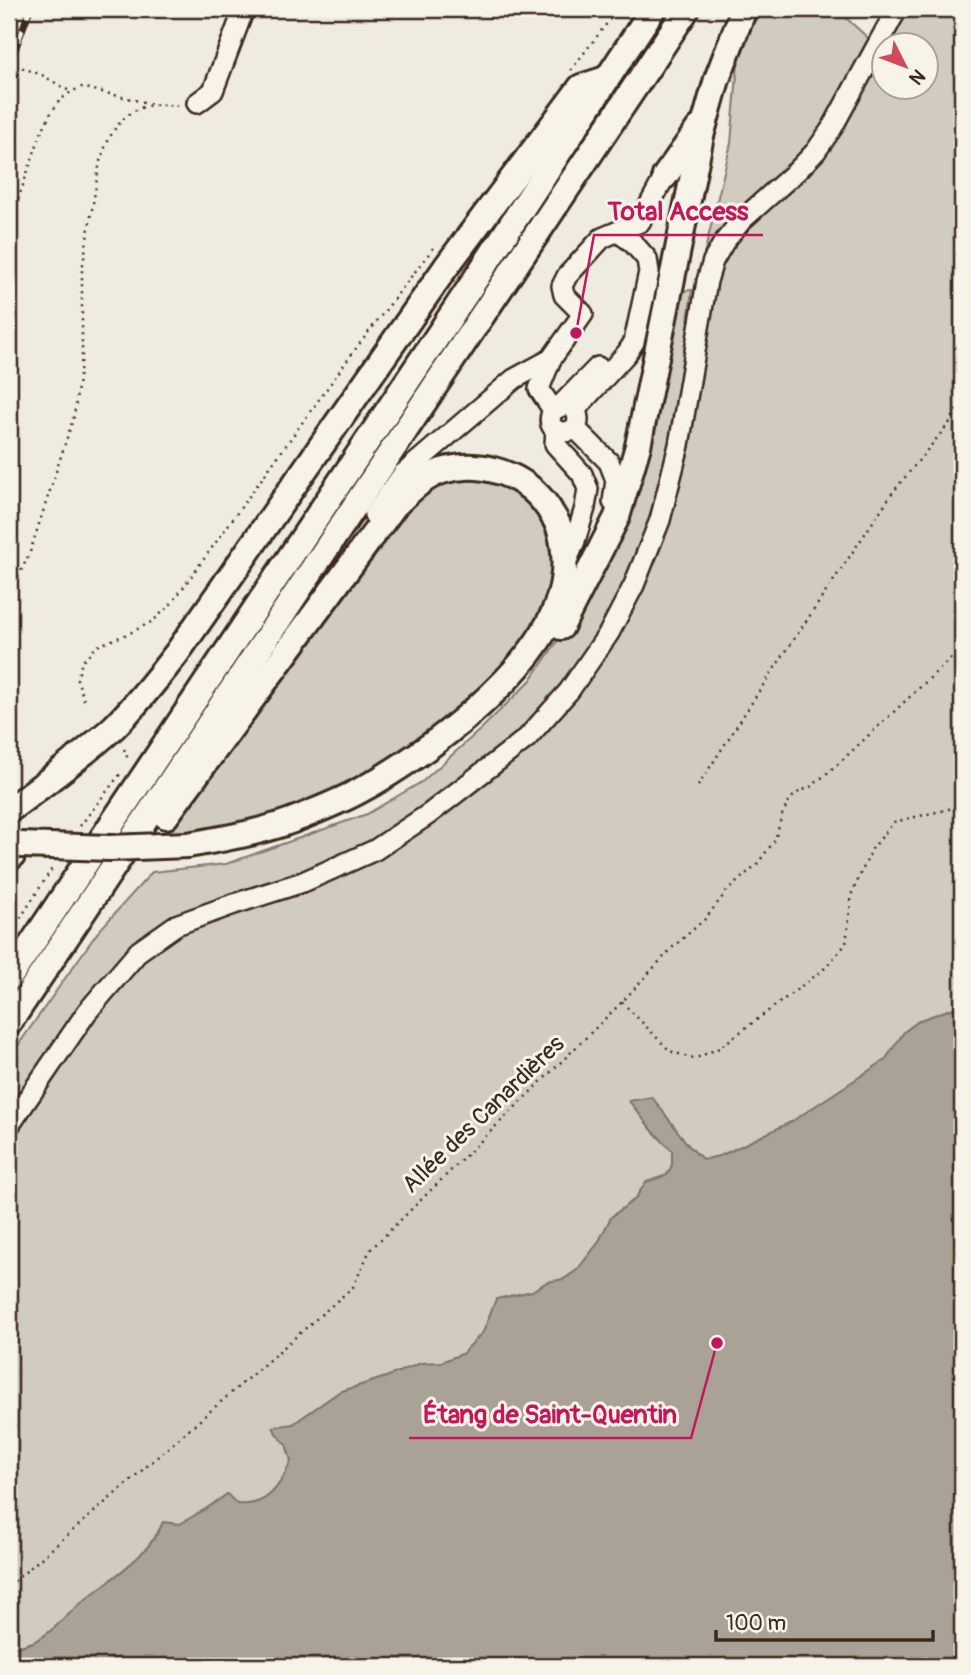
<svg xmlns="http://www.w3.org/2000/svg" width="971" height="1675" font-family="Pangolin,sans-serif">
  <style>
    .green { fill: #d1cbc0; stroke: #867a6f; stroke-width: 2; fill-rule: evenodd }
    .water { fill: #aaa296; stroke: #7e7266; stroke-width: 2 }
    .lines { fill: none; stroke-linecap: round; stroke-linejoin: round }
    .minor-casing { stroke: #3b2a1e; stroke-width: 24 }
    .major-casing { stroke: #3b2a1e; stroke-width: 30 }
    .path { stroke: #3b2a1e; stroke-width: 2.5; stroke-dasharray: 2 5; stroke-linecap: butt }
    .minor { stroke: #f7f3e8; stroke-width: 19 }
    .major { stroke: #f7f3e8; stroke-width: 24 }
    .rail-casing { stroke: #3b2a1e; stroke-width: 7 }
    .rail { stroke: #f7f3e8; stroke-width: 4.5; stroke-dasharray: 13; stroke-linecap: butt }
    .major-bridge-casing { stroke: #3b2a1e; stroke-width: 30; stroke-linecap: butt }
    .major-bridge { stroke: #f7f3e8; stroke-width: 24 }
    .labels { text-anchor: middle; stroke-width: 6; stroke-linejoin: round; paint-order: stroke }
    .street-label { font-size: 24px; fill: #3b2a1e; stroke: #f7f3e8 }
    .leader { fill: none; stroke: #c2185b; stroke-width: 2.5 }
    .callout-dot { fill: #c2185b; stroke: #f7f3e8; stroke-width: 2.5 }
    .callout-label { font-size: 26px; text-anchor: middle; font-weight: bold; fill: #c2185b; stroke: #f7f3e8; stroke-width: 6; stroke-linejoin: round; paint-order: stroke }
  </style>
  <rect width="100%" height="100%" fill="#efebe0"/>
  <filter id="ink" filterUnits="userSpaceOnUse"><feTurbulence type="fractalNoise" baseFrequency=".0143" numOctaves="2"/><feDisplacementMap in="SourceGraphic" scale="14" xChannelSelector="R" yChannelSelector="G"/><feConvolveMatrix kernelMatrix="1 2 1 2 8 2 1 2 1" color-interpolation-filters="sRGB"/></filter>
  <g filter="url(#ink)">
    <g class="green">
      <path d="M762,9H836L877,46L897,9H962V1666H9V1058L97,933L152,872L226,864L367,814L423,781L482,728L530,681L580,608L676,291L692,290L688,321L731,143L739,52ZM884,46H926V88H884Z"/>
      <polygon points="453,480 486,480 506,487 525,501 541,520 548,540 554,573 548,610 528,643 444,731 322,804 162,841 393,519 423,491"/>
    </g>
    <path class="water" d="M962,1005V1666H9V1649C17,1646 27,1645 35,1641C55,1631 69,1612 86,1599C114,1576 149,1556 163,1522L180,1524L207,1508L227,1494L237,1504C268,1507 280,1486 291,1461L286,1444L277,1435L273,1427L293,1424L339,1392L386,1377L421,1363L441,1362L462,1354L483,1332L496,1299L532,1291L547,1282L564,1279L577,1270L598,1243L611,1217L635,1199L646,1182L667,1175L672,1165V1151L652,1130L629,1101L652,1097L689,1146L703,1160L722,1155L791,1122L885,1060L904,1032L920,1020Z"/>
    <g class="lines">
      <defs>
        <g id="minor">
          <polyline points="197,103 213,91 244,9"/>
          <path d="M551,359L539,389L553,410C539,439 585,438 577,414C575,408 570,406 564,405L553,410"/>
          <polyline points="560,406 598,367"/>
          <polyline points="575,410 627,353 634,342 649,272 647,259 632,242 618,232"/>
          <polyline points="575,428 609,462 616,480 613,502"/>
          <polyline points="556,430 555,444 582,474 588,489 585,508 574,544 565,565"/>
          <polyline points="374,515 403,474 514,379 551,359 583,314 564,295 562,286 567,276 602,238 640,222 665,176"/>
          <polyline points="9,1126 87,1012 139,951 176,925 234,904 303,882 375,850 429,814 527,738 569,691 609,633 634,585 660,520 679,445 707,281 713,261 724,242 742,220 798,170 816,151 832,128 897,9"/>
        </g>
        <g id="major">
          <polyline points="665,176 699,128"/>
          <polyline points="561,627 617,517 638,446 701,136 717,79 744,9"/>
          <path d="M9,810C44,784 81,757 114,727C137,704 157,679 177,653L446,267L581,87L606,79"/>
          <path d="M166,816L395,505C409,492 423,477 442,471C481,459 526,474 549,509C552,515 557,521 559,527C566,549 566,573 560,595C540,670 425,756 359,791C341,801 320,809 301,817C265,832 226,838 188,845"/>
          <polyline points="9,855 12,856"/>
          <polyline points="9,978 469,289 653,9"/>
          <polyline points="9,1023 687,9"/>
        </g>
      </defs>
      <use href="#minor" class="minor-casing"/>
      <use href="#major" class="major-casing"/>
      <g class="path">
        <polyline points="9,63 42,75 71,92"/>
        <polyline points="571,70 618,9"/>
        <polyline points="9,226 41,133 51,113 60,100 71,92 81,87 152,104"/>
        <path d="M9,596L30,552L74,416L82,356V270L100,161C109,134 123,108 154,105C163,104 173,106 182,106"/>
        <polyline points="84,700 77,679 82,662 97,646 130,633 153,621 172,603 354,351 434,247"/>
        <polyline points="124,749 129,762"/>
        <polyline points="698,786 760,690 893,492 951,421 962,399"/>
        <polyline points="80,826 121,773"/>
        <polyline points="9,936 53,867"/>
        <polyline points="622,1002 670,1051 694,1059 719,1048 823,970 846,944 852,893 872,849 894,822 962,806"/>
        <polyline points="9,1586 353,1287 370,1250 622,1002 672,948 705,919 727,891 758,863 775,840 782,815 790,799 799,792 812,786 838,764 962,648"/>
      </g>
      <use href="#minor" class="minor"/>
      <use href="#major" class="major"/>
      <defs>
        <polyline id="rail" points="9,66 30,9"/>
      </defs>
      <use href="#rail" class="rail-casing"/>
      <use href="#rail" class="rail"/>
      <defs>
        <polyline id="major-bridge" points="20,845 110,848 188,845"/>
      </defs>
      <use href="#major-bridge" class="major-bridge-casing"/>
      <use href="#major-bridge" class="major-bridge"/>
    </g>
  </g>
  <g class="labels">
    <g class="street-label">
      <text transform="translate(483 1114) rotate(-44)" y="8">Allée des Canardières</text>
    </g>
  </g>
  <path class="leader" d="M576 333L594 235H763M717 1343L691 1438H409"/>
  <g class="callout-dot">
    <circle cx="576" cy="333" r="7"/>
    <circle cx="717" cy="1343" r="7"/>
  </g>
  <g class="callout-label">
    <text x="678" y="220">Total Access</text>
    <text x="550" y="1423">Étang de Saint-Quentin</text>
  </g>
  <rect width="971" height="1675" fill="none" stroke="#f7f3e8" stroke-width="35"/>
  <rect x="18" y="18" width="936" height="1640" fill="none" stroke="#3b2a1e" stroke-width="2.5" filter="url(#ink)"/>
  <g transform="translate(905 66) rotate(132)"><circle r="33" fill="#f7f3e8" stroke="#aca397" stroke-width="2"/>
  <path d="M0-5L12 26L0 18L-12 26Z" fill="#d1495b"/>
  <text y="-10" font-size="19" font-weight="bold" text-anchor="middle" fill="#3b2a1e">N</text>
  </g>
  <path d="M716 1630v10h217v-10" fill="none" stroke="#3b2a1e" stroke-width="3.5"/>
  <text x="726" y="1630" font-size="21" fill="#3b2a1e" stroke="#f7f3e8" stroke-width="5" paint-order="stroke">100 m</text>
</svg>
